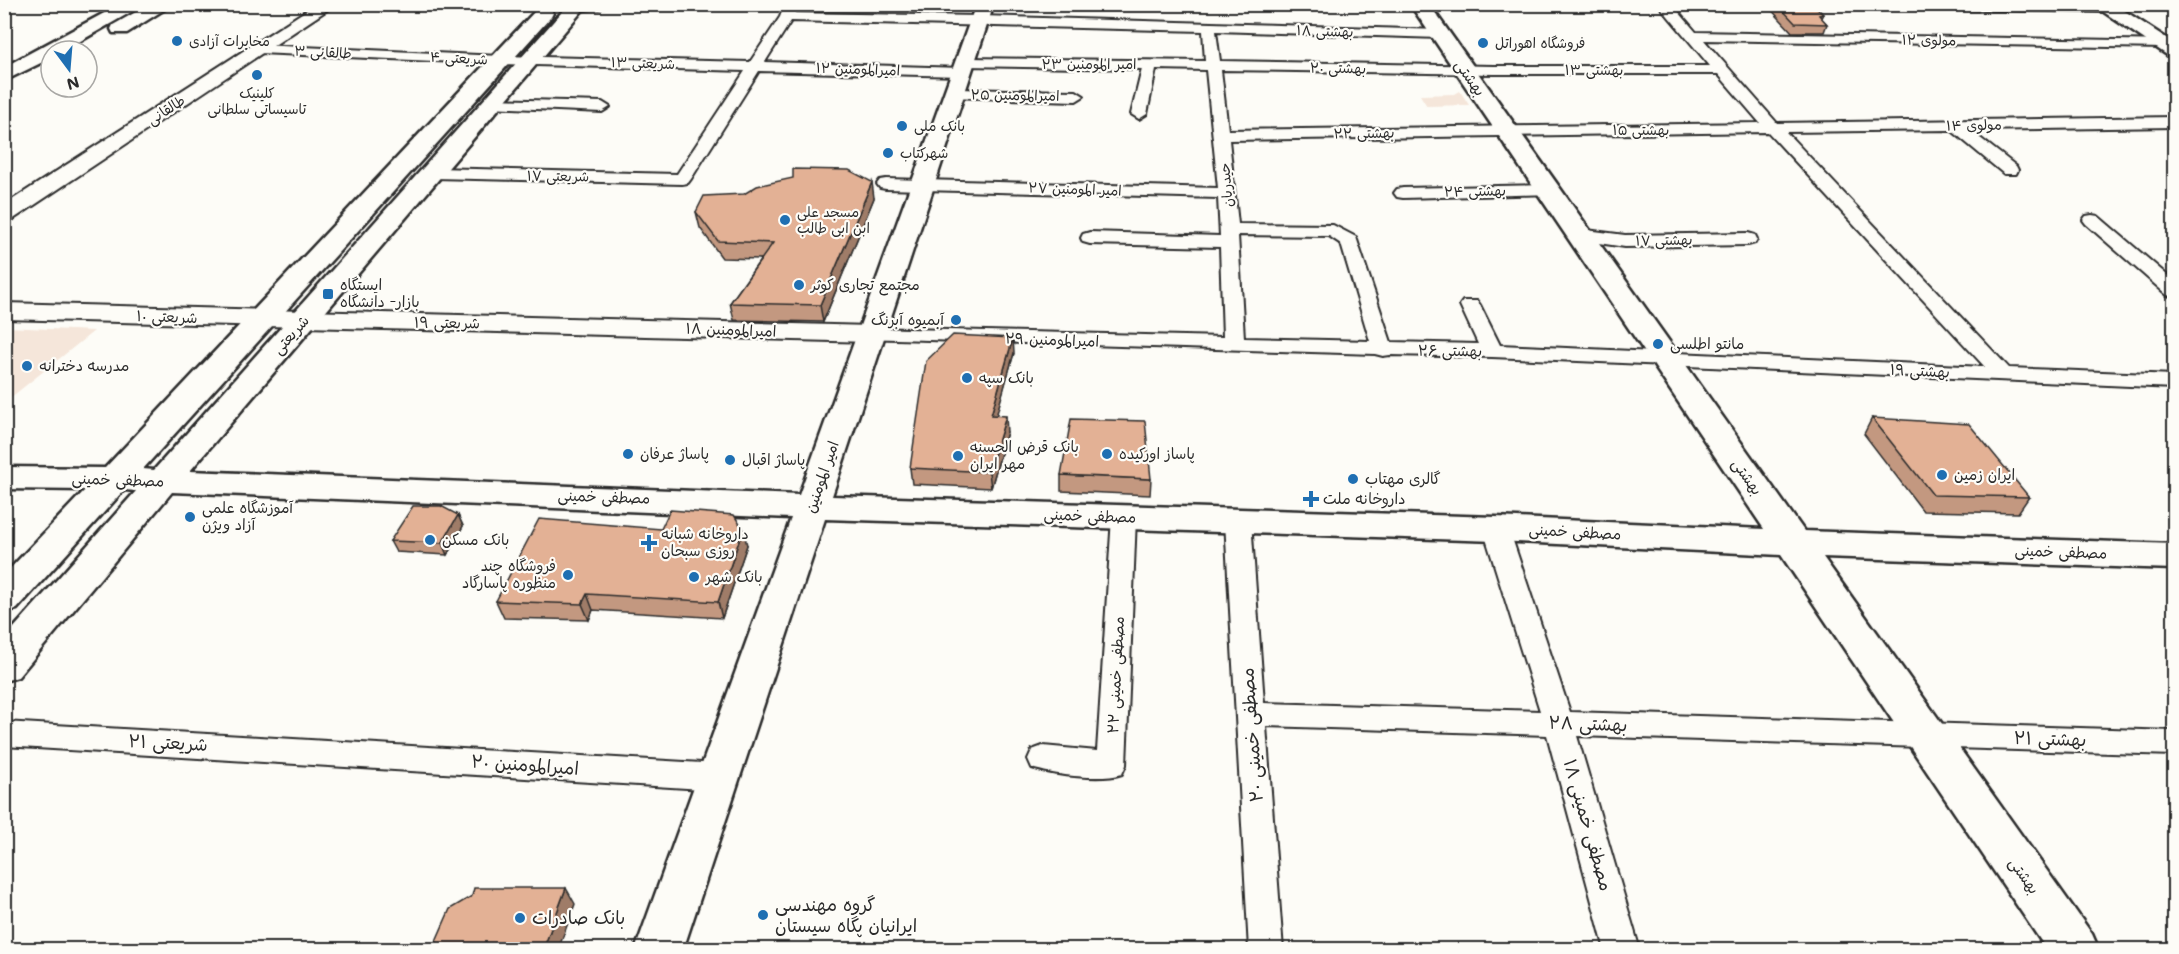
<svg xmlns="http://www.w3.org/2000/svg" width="2179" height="954" font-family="Mali,'Playpen Sans Arabic',sans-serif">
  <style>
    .built { fill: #f5e6da }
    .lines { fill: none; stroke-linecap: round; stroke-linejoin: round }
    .minor-casing { stroke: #2b2b2b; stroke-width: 4 }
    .tertiary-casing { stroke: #2b2b2b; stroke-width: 4 }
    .secondary-casing { stroke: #2b2b2b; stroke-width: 5 }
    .minor { fill: #fdfcf7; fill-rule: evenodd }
    .tertiary { fill: #fdfcf7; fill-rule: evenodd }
    .secondary { fill: #fdfcf7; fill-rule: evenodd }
    .wall { fill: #c39880; stroke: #2b2b2b; stroke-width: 1.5 }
    .shaded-wall { fill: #9f7c68; stroke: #2b2b2b; stroke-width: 1.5 }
    .building { fill: #e3b195; stroke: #2b2b2b; stroke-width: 1.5 }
    .poi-dot { fill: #1f6fb2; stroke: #fdfcf7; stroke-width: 2 }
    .labels { text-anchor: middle; stroke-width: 4.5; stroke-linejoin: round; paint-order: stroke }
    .far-street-label { font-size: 14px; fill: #2b2b2b; stroke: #fdfcf7 }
    .far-poi-label { font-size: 14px; fill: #2b2b2b; stroke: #fdfcf7; text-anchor: start }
    .street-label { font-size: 15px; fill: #2b2b2b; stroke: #fdfcf7 }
    .poi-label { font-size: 15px; fill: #2b2b2b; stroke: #fdfcf7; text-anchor: start }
    .near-street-label { font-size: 18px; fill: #2b2b2b; stroke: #fdfcf7 }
    .near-poi-label { font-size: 18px; fill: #2b2b2b; stroke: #fdfcf7; text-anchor: start }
  </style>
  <rect width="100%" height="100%" fill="#fdfcf7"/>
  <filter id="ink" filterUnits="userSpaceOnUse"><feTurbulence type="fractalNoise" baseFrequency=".0167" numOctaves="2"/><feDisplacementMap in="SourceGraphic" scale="12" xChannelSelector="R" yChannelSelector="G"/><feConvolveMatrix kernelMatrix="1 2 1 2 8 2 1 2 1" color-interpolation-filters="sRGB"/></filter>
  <g filter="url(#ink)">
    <g class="built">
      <polygon points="1460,91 1469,105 1427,106 1420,95 1455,94"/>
      <polygon points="5,327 94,331 5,402"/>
    </g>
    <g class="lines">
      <defs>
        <g id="minor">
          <polygon points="578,4 607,4 601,8 570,12 568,9 570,6"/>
          <path d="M785,4H798L795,13L980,16L1440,30L1447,34L1440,38L1216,31L1220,61L1494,66H1710L1658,4H1672L1696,32L2169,41L2171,44L2164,48L1704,40L1777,123L2174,117V127L1970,130L2016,166L2018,170L2016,174H2004L1951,130L1786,132L2009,368L2174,375V388L1492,357L1390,355L1383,356L1375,354L864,338L861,334L864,330L871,328L1223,337L1220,247L1090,244L1083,242L1081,238L1083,234L1090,232L1220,236L1218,198L886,189L880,188L877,184L880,180L886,179L1218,188L1206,70L1156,69L1147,114L1139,119L1131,114L1142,69L965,66L958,62L965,58L1205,61L1203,31L791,21L765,62L962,68L969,72L962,76L759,71L691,179L688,183L682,184L434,178L428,177L425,173L428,169L434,168L677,174L745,71L500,64L259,53L252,49L259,45L500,56L750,62L780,17ZM1221,70L1494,74H1718L1760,123L1228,130ZM1768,132L1985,367L1500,345L1480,305L1477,301H1463L1460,305L1478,344L1391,342L1356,237L1333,225L1238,224L1229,140ZM1238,235L1329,236L1341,244L1370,341L1244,338Z"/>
          <polygon points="1881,4 2109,4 2114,8 2107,12 1887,8"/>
          <polygon points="954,89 1076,91 1084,96 1076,101 949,97 946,94 949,91"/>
          <polygon points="493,99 602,102 610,107 602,112 488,107 485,104"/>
          <polygon points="1548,185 1554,186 1557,190 1554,194 1403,198 1397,197 1394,193 1397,189 1403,188"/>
          <polygon points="2092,215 2098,216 2174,281 2174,297 2167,295 2086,224 2083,220 2086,216"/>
          <polygon points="1579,229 1625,235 1748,233 1755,235 1757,239 1755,243 1748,245 1625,247 1572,239 1570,235 1572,231"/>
          <path d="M1124,509L1133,511L1136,517L1126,765L1122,774C1101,781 1053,775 1032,768L1028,759L1032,750L1043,746L1097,751L1112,517L1115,511Z"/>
          <polygon points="1238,512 1247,515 1251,521 1264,703 1540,711 1483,529 1487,523 1496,520 1505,523 1509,529 1570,712 2174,731 2174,755 1577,736 1640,950 1605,950 1547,735 1266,726 1283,950 1249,950 1225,521 1229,515"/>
          <polygon points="4,722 719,764 730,768 734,777 730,786 719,790 4,746"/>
        </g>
        <g id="tertiary">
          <polygon points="316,4 336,4 12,220 4,222 4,205"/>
          <polygon points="4,303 871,326 880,329 884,334 880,339 871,342 4,319"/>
        </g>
        <g id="secondary">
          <polygon points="121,4 145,4 63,51 51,51 51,58 4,81 4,67"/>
          <polygon points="150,4 173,4 127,33 113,33 111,29 113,25"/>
          <polygon points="569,4 588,4 190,471 799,495 976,4 994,4 832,496 1496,517 1764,529 1410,4 1429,4 1804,531 2174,544 2174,569 1823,557 2092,934 2099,950 2047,950 1781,555 1496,541 825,519 683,950 635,950 791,518 172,492 18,677 4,681 4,639 136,491 124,490 17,609 4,612 4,575 85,490 4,489 4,467 105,468 537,9 551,9 553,13 551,17 143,469 154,470"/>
          <polygon points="2092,4 2114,4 2174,43 2174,57 2167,55"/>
        </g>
      </defs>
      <use href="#minor" class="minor-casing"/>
      <use href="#tertiary" class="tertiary-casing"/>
      <use href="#secondary" class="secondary-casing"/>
      <use href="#minor" class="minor"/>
      <use href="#tertiary" class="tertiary"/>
      <use href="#secondary" class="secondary"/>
    </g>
    <g class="wall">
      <polygon points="1766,4 1812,4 1823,14 1821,18 1827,24 1824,32 1792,32"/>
      <polygon points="874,198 823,322 734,320 730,303 761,259 722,258 700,228 696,212"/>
      <polygon points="1014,353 996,415 1007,432 991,488 912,484 910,468"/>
      <polygon points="1872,418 2029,497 2018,513 1923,511 1864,434"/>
      <polygon points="1061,475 1151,479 1150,495 1061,491"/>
      <polygon points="458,515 463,526 447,555 396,552 390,541"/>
      <polygon points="747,545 722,618 593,610 589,620 504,618 496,601"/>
    </g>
    <g class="shaded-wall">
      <polygon points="872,182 874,198 823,322 820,305"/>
      <polygon points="1013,338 1014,353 992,431 991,415"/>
      <polygon points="1006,416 1007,432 991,488 989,472"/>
      <polygon points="458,515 463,526 447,555 442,543"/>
      <polygon points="743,529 747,545 722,618 718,602"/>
      <polygon points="587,594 593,610 589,620 582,604"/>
      <polygon points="566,888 575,904 558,950 543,950"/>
    </g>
    <g class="building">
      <polygon points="1777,4 1812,4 1823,14 1819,15 1827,24 1795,23"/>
      <polygon points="793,169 849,170 872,182 820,305 730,303 773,243 718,241 696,212 704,196 744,194 757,186 793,178"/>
      <polygon points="953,335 1013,338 991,415 1006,416 989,472 910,468 926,361"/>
      <polygon points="1872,418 1969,424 2029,497 1933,495"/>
      <polygon points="1071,419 1145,421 1151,479 1061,475"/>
      <polygon points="413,506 441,506 458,515 442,543 390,541"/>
      <polygon points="670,510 734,515 743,529 718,602 587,594 582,604 496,601 539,519 661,529"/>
      <polygon points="474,888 566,888 543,950 432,950 450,909 472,896"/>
    </g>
  </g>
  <g class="poi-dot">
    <circle cx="177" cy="41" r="6"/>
    <circle cx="1483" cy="43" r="6"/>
    <circle cx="257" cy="75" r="6"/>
    <circle cx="902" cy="126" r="6"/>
    <circle cx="888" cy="153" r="6"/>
    <circle cx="785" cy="220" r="6"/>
    <circle cx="799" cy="285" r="6"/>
    <rect x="322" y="288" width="12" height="12" rx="3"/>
    <circle cx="956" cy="320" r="6"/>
    <circle cx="1658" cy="344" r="6"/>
    <circle cx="27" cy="366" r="6"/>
    <circle cx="967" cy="378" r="6"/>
    <circle cx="628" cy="454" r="6"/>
    <circle cx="1107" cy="454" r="6"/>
    <circle cx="958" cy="456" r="6"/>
    <circle cx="730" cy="460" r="6"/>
    <circle cx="1942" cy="475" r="6"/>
    <circle cx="1353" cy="479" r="6"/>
    <path d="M1308 490h6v6h6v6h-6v6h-6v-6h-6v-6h6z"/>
    <circle cx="190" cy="517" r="6"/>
    <circle cx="430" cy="540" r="6"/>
    <path d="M646 534h6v6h6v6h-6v6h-6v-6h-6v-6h6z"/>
    <circle cx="568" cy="575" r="6"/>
    <circle cx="694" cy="577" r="6"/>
    <circle cx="763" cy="915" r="6"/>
    <circle cx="520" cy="918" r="6"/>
  </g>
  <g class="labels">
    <g class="far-street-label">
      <text transform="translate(1325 31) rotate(2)" y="5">بهشتی ۱۸</text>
      <text transform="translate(1929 40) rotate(1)" y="5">مولوی ۱۲</text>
      <text transform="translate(323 52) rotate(3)" y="5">طالقانی ۳</text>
      <text transform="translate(459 58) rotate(3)" y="5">شریعتی ۴</text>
      <text transform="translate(643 63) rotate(2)" y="5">شریعتی ۱۳</text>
      <text x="1089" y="69">امیر المومنین ۲۳</text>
      <text transform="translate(1338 68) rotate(1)" y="5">بهشتی ۲۰</text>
      <text transform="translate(858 69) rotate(2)" y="5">امیرالمومنین ۱۲</text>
      <text x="1594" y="75">بهشتی ۱۳</text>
      <text transform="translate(1015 95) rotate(1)" y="5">امیرالمومنین ۲۵</text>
      <text transform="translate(166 110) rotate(-33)" y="5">طالقانی</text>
      <text transform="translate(1974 125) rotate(-1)" y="5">مولوی ۱۴</text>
      <text x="1641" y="135">بهشتی ۱۵</text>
      <text transform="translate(1364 133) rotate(-1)" y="5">بهشتی ۲۲</text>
      <text transform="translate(558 176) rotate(1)" y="5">شریعتی ۱۷</text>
      <text transform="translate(1226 185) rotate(-95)" y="5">حیدریان</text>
      <text transform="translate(1075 189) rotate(2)" y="5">امیر المومنین ۲۷</text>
      <text transform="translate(1475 191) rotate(-1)" y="5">بهشتی ۲۴</text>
      <text transform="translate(1664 240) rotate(-1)" y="5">بهشتی ۱۷</text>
    </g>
    <g class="far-poi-label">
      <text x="189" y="46">مخابرات آزادی</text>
      <text x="1495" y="48">فروشگاه اهوراتل</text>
      <text x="257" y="98" text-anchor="middle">کلینیک<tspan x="257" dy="16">تاسیساتی سلطانی</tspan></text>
      <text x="914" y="131">بانک ملی</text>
      <text x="900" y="158">شهرکتاب</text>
      <text x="797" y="217">مسجد علی<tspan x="797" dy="16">ابن ابی طالب</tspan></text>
    </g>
    <g class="street-label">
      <text transform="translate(1470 78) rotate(55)" y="5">بهشتی</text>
      <text transform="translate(167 317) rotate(2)" y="5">شریعتی ۱۰</text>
      <text transform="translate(447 323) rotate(1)" y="5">شریعتی ۱۹</text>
      <text transform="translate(731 330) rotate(2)" y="5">امیرالمومنین ۱۸</text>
      <text transform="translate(291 335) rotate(-48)" y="5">شریعتی</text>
      <text transform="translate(1052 340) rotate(2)" y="5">امیرالمومنین ۲۹</text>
      <text transform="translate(1450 351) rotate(1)" y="5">بهشتی ۲۶</text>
      <text transform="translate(1920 371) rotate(3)" y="5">بهشتی ۱۹</text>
      <text transform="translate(822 477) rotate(-71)" y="5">امیر المومنین</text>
      <text transform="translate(1747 477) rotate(55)" y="5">بهشتی</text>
      <text transform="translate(118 480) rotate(2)" y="5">مصطفی خمینی</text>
      <text transform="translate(604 497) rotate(2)" y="5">مصطفی خمینی</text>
      <text transform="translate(1090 516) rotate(2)" y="5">مصطفی خمینی</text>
      <text transform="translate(1575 532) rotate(3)" y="5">مصطفی خمینی</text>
      <text transform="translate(2061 552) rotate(2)" y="5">مصطفی خمینی</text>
      <text transform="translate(1116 675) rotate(-87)" y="5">مصطفی خمینی ۲۲</text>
      <text transform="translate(2024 876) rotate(55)" y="5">بهشتی</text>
    </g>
    <g class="poi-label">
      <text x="340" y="290">ایستگاه<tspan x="340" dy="17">بازار- دانشگاه</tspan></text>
      <text x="811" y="290">مجتمع تجاری کوثر</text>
      <text x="944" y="325" text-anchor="end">آبمیوه آبرنگ</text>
      <text x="1670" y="349">مانتو اطلسی</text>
      <text x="39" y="371">مدرسه دخترانه</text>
      <text x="979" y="383">بانک سپه</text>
      <text x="970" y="452">بانک قرض الحسنه<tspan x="970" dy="17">مهر ایران</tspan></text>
      <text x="640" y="459">پاساژ عرفان</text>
      <text x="1119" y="459">پاساز اورکیده</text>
      <text x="742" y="465">پاساژ اقبال</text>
      <text x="1954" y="480">ایران زمین</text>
      <text x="1365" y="484">گالری مهتاب</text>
      <text x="1323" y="504">داروخانه ملت</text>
      <text x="202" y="513">آموزشگاه علمی<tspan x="202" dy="17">آزاد ویژن</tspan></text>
      <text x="661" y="539">داروخانه شبانه<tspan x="661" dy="17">روزی سبحان</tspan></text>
      <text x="442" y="545">بانک مسکن</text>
      <text x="556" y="571" text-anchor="end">فروشگاه چند<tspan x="556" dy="17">منظوره پاسارگاد</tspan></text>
      <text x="706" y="582">بانک شهر</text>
    </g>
    <g class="near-street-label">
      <text transform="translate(1588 724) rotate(2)" y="6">بهشتی ۲۸</text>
      <text transform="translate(1252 735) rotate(-94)" y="6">مصطفی خمینی ۲۰</text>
      <text transform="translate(2050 739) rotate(2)" y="6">بهشتی ۲۱</text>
      <text transform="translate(168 743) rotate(3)" y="6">شریعتی ۲۱</text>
      <text transform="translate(525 765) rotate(4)" y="6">امیرالمومنین ۲۰</text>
      <text transform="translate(1588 825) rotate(74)" y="6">مصطفی خمینی ۱۸</text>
    </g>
    <g class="near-poi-label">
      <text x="775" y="911">گروه مهندسی<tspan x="775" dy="21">ایرانیان پگاه سیستان</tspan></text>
      <text x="532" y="924">بانک صادرات</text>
    </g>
  </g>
  <rect width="2179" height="954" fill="none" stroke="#fdfcf7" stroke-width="24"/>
  <rect x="12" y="12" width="2155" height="930" fill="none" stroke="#2b2b2b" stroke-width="2" filter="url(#ink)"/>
  <g transform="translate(69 69) rotate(164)"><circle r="28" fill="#fdfcf7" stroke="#a9a8a5" stroke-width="1.5"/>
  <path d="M0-4.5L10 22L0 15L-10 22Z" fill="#1f6fb2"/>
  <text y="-9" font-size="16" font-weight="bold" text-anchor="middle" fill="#2b2b2b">N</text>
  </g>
</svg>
